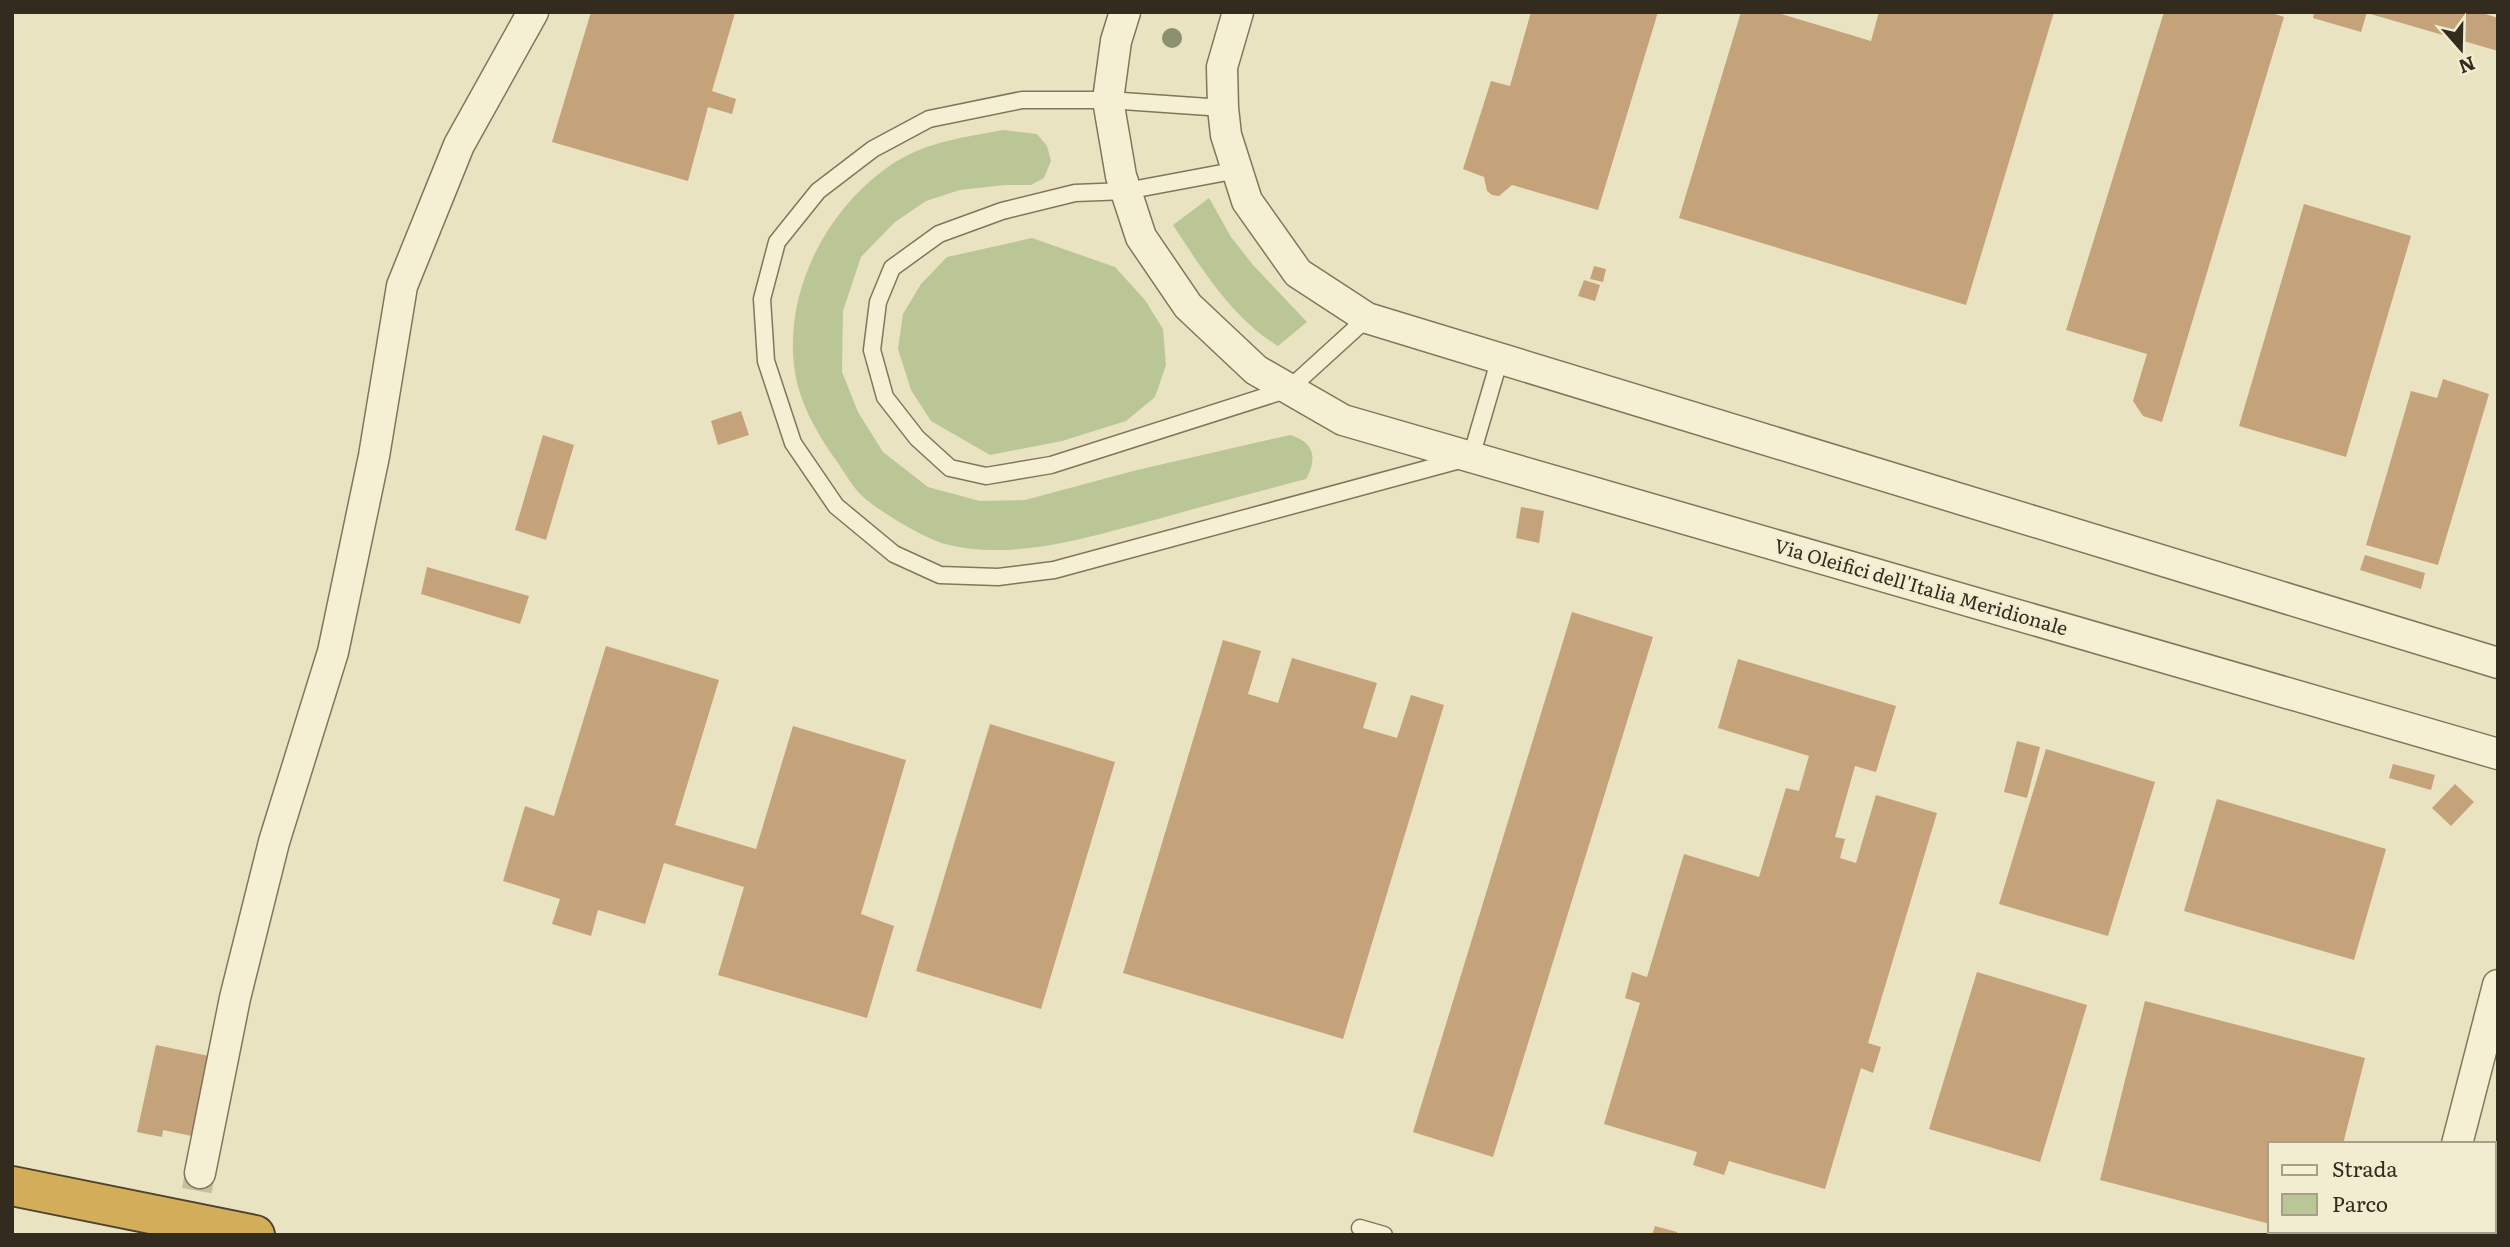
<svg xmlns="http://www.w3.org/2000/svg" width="2510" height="1247" font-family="Literata,serif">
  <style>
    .green { fill: #bbc697 }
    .building { fill: #c4a37b }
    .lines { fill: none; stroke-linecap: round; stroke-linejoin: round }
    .street-tunnel { stroke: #c5bea1; stroke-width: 30; stroke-dasharray: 30 15; stroke-linecap: butt }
    .lane-casing { stroke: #82755b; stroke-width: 19 }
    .street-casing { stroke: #82755b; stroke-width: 33 }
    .highway-casing { stroke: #50422f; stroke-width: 42 }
    .lane { stroke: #f5f0d4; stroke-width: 16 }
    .street { stroke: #f5f0d4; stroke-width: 30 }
    .highway { stroke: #d2ad5a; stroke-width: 38 }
    .tree { fill: #8c906c }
    .labels { text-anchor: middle; stroke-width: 5; stroke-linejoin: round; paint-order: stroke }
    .street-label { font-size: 19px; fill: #332b1e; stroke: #f2ecd1 }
  </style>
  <rect width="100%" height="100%" fill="#e9e3c2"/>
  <g class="green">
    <path d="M1003,130L1037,134L1047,146L1051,161L1044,178L1031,185H1004L960,190L926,201L895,222L861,257L843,311L842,372L858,412L883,452L928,487L980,501L1025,500L1137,470L1290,435C1314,442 1318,458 1306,479C1256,492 1207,505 1158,519C1091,536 1015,562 945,544C925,539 873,508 859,493C851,484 844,472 838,463C820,438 802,408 796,378C780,295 827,205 897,161C930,141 967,137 1003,130Z"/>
    <path d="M1209,198L1231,237L1253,265L1307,322L1278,346C1232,318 1202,269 1173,225Z"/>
    <polygon points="1032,238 1115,267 1145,300 1163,329 1166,365 1155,397 1126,421 1062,441 990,455 931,421 911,390 898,349 903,314 921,284 947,257"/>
  </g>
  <g class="building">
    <polygon points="591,12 735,13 712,91 736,99 732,114 708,107 688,181 552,142"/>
    <polygon points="1531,12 1658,12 1598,210 1512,185 1499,196 1492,195 1487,191 1484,177 1463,169 1491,81 1510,86"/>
    <polygon points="1741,12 1775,12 1871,41 1879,12 2054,12 1966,305 1679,218"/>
    <polygon points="2164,12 2269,12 2284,17 2162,422 2143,416 2133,401 2147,354 2066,330"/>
    <polygon points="2314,12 2367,12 2361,32 2313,18"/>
    <polygon points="2479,12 2498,18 2498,51 2367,13"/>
    <polygon points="2304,204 2411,236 2346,457 2239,426"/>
    <polygon points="1594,266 1606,269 1603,282 1590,279"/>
    <polygon points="1584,280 1600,285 1595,301 1578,296"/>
    <polygon points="2443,379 2489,394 2438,565 2366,545 2411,391 2437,398"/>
    <polygon points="741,411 749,435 718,445 711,421"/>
    <polygon points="543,435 574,445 546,540 515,530"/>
    <polygon points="1521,507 1544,511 1539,543 1516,538"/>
    <polygon points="2365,555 2425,573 2421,589 2360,570"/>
    <polygon points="427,567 529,596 520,624 421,594"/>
    <polygon points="1572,612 1653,637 1493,1157 1413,1132"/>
    <polygon points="1223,640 1261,651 1248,694 1278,703 1292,658 1377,683 1363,728 1397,738 1411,695 1444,705 1343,1039 1123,973"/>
    <polygon points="606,646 719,680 675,825 756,849 793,726 906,760 861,914 894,926 867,1018 718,975 744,887 664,863 645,924 598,910 591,936 552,924 560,899 503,881 525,806 554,816"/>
    <polygon points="1738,659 1896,706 1876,772 1855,766 1835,837 1845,839 1840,858 1856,863 1876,795 1937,813 1868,1043 1881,1047 1873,1073 1861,1068 1825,1189 1729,1161 1724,1175 1693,1165 1697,1152 1604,1124 1640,1003 1625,998 1632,972 1647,977 1684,854 1759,877 1786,788 1799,791 1809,756 1718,728"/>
    <polygon points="990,724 1115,762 1041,1009 916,971"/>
    <polygon points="2017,741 2040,747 2027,798 2004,792"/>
    <polygon points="2046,749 2155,782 2108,936 1999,904"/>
    <polygon points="2393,764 2435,775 2431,790 2389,778"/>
    <polygon points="2455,784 2474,802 2451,826 2432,808"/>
    <polygon points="2217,799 2386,849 2354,960 2184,911"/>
    <polygon points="1977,972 2087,1005 2040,1162 1929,1129"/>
    <polygon points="2145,1001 2365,1058 2343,1144 2270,1144 2270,1224 2100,1180"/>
    <polygon points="156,1045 209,1056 192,1136 163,1130 162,1137 137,1132"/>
    <polygon points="1655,1226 1677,1232 1677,1235 1652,1235"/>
    <polygon points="2303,1231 2321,1231 2320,1235"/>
  </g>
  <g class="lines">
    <polyline class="street-tunnel" points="189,1235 200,1173"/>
    <defs>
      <g id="lane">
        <polyline points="1223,108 1108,100 1022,100 929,119 873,149 818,191 777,242 762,299 766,361 793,443 836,506 894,554 940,575 998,577 1054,570 1471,457 1500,358"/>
        <polyline points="1238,170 1126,191 1075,193 1002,211 939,234 892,268 878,302 872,350 885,397 917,438 950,468 986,476 1051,465 1289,389 1367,318"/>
        <polyline points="1360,1228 1384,1235"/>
      </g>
      <g id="street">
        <polyline points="1125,12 1116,41 1108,100 1121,176 1141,237 1188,306 1256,370 1343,420 2498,754"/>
        <polyline points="1238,12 1222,67 1223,108 1226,135 1247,201 1298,273 1367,318 2498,663"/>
        <polyline points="2457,1144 2498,985"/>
        <polyline points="200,1173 235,998 274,842 333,652 374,456 402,286 459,145 533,12"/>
        <polyline points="2434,1235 2435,1231"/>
      </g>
      <polyline id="highway" points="12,1186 255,1235"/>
    </defs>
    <use href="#lane" class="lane-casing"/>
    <use href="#street" class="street-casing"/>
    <use href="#highway" class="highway-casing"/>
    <use href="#lane" class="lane"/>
    <use href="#street" class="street"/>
    <use href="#highway" class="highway"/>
  </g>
  <circle class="tree" cx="1172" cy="38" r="10"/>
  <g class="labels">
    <g class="street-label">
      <text transform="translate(1921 587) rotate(16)" y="7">Via Oleifici dell'Italia Meridionale</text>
    </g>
  </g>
  <rect width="2510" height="1247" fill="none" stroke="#332b1e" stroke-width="28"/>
  <rect x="2268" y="1142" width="228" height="91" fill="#f2ecd1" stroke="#a69f89" stroke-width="2"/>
  <rect x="2282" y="1165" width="35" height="10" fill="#f5f0d4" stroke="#a69f89" stroke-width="2"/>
  <text x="2332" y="1177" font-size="21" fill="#332b1e">Strada</text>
  <rect x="2282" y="1194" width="35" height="21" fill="#bbc697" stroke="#a69f89" stroke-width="2"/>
  <text x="2332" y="1212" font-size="21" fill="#332b1e">Parco</text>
  <g transform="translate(2461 49) rotate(160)" stroke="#f2ecd1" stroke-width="5" paint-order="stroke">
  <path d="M0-5L12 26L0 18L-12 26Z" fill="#332b1e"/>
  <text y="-10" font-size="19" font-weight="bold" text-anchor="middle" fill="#332b1e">N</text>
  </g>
</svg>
